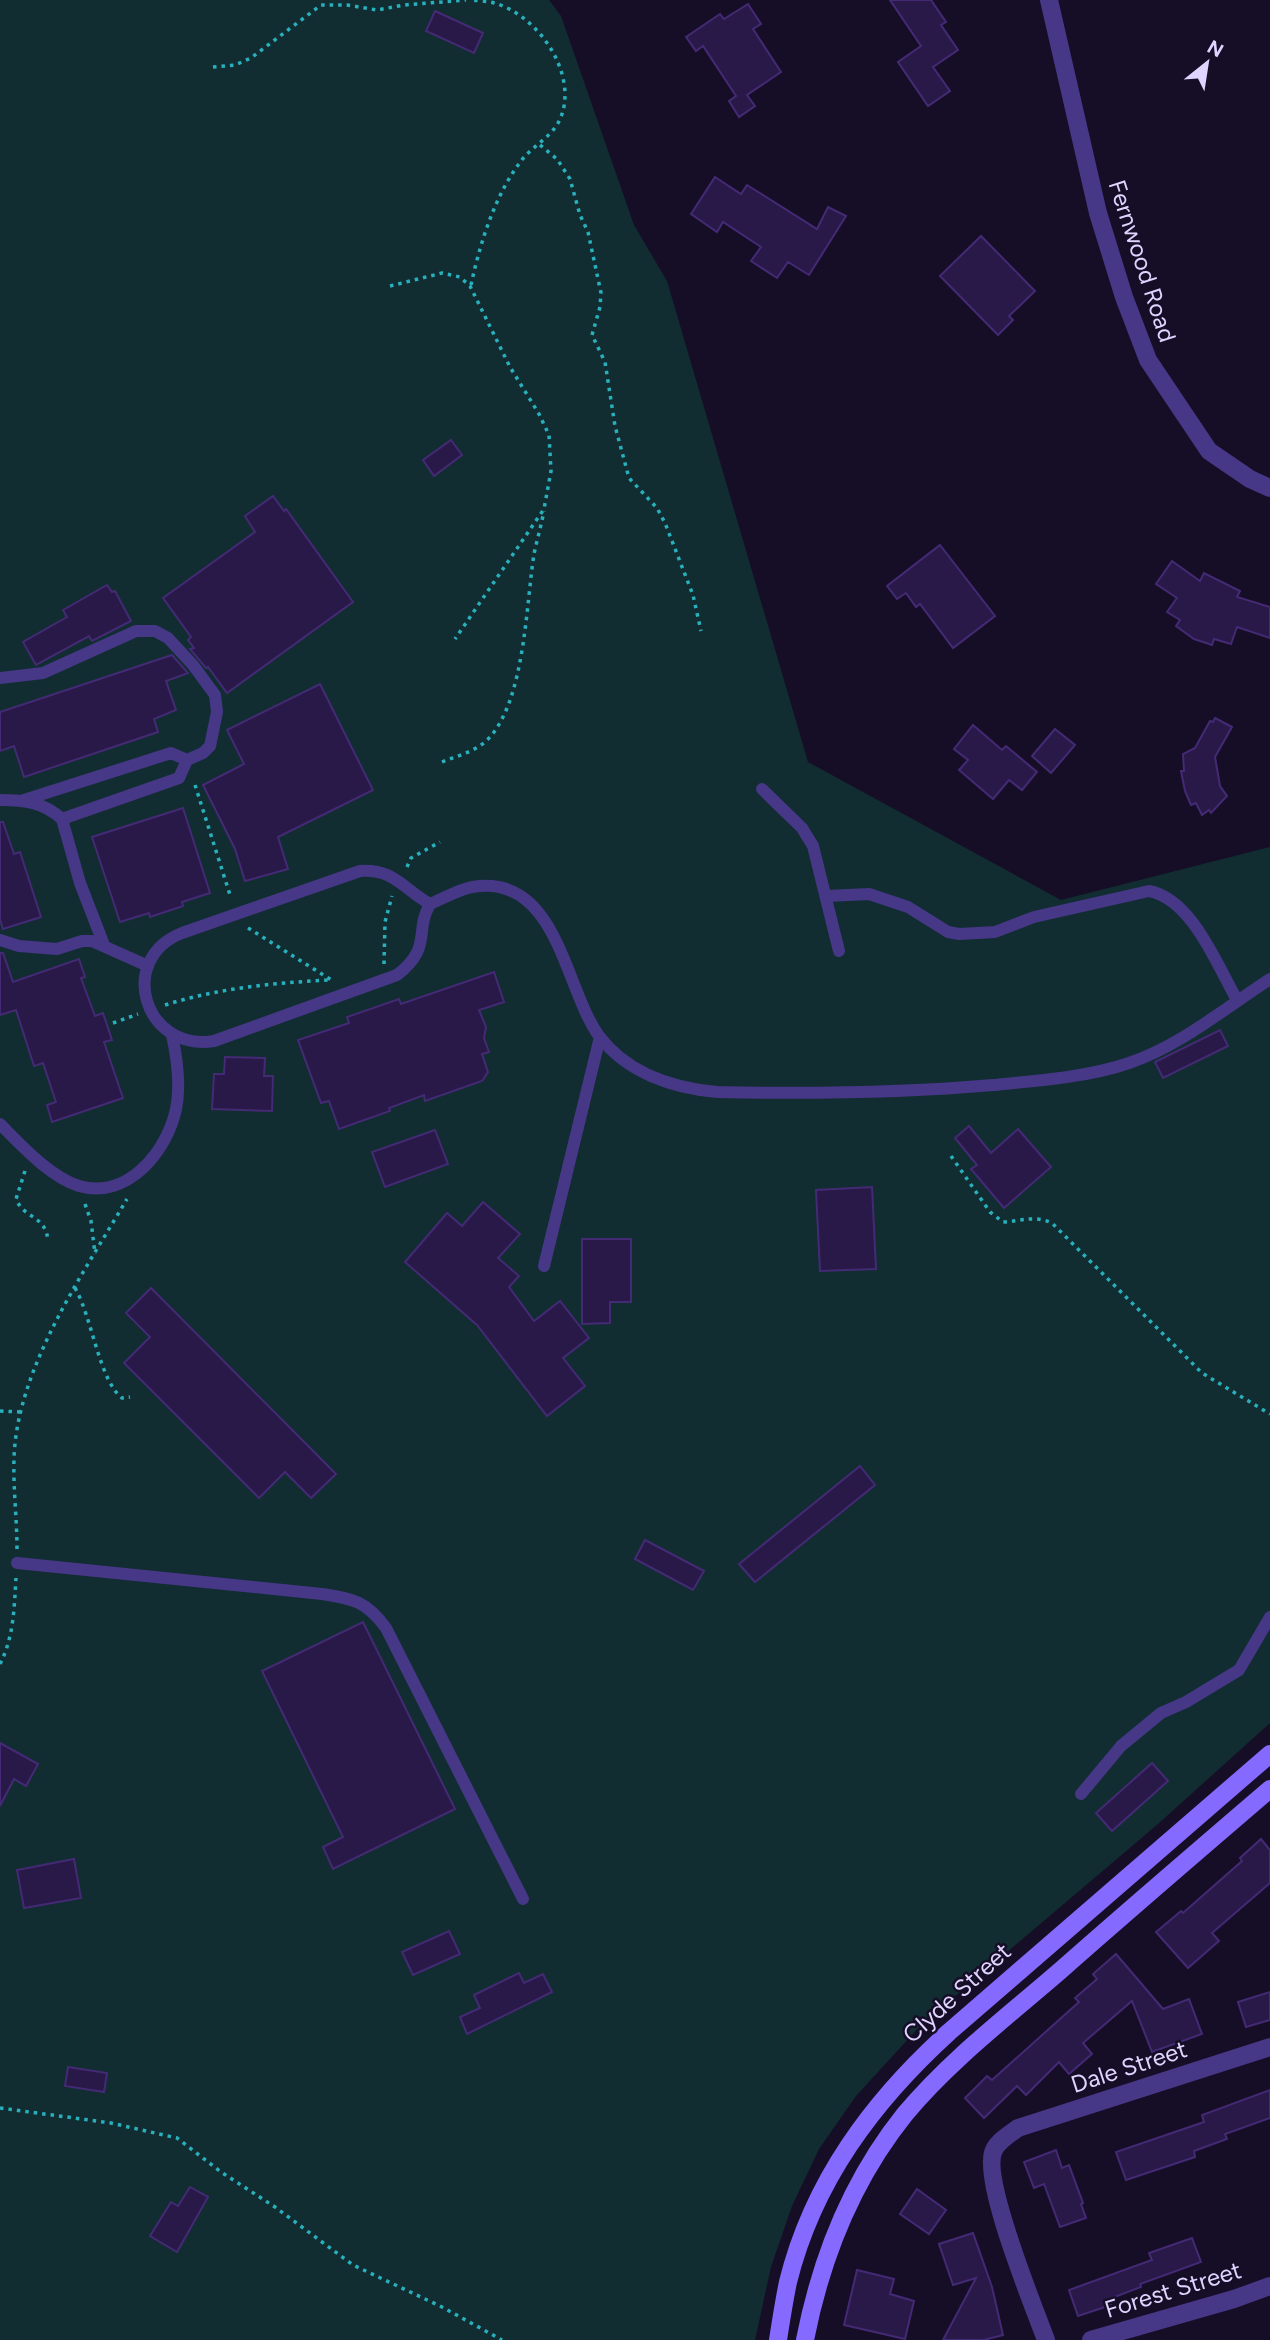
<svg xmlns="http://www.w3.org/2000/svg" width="1270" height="2340" font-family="Figtree,sans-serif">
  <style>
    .green { fill: #112d31 }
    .building { fill: #291948; stroke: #442a75; stroke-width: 2 }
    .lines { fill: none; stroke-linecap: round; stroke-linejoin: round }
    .path { stroke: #29b0bd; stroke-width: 3.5; stroke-dasharray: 3.5 5; stroke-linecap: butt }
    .lane { stroke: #463787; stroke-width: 12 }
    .street { stroke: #463787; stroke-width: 18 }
    .secondary { stroke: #846aff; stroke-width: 18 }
    .labels { text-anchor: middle; stroke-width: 5; stroke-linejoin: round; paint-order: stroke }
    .street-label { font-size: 24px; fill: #dfd3ff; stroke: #160e26 }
  </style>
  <rect width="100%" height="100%" fill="#160e26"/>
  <polygon class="green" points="0,0 549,0 561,16 634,225 667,281 808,762 1061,900 1270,847 1270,1723 1158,1824 921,2025 856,2096 819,2149 792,2206 771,2267 755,2340 0,2340"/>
  <g class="building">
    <polygon points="890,0 931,0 946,22 941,25 958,50 933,67 950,91 928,106 898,62 921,46"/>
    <polygon points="748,4 761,24 753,29 781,72 747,95 755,106 739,117 729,101 736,96 703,46 696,51 686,37 720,14 724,19"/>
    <polygon points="435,11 483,33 474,53 426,31"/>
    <polygon points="715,177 741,194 747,185 817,229 828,207 846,216 809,275 788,262 777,278 751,261 761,247 723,222 717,232 691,214"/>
    <polygon points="981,236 1035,291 1009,316 1013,320 998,335 940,276"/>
    <polygon points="451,440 462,455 434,476 423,460"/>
    <polygon points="273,496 284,511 286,509 353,602 227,693 208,667 206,668 190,649 194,648 188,640 191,637 163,598 255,532 245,516"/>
    <polygon points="940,545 995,616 953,648 920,604 916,607 906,593 897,599 887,586"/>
    <polygon points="1172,561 1200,581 1204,573 1240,591 1237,597 1270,607 1270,638 1237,627 1231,644 1214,639 1212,645 1194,639 1176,626 1180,620 1167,612 1177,598 1156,584"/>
    <polygon points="107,585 112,592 115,591 131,621 92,641 89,636 36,665 23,642 67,617 63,610"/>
    <polygon points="172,655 188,673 166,681 176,710 154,719 158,732 24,777 14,746 0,751 0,712"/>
    <polygon points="320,684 373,790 278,837 288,869 245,881 235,849 203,785 244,764 227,730"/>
    <polygon points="1215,718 1232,727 1215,757 1220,786 1227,796 1211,813 1209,810 1202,815 1196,803 1191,805 1185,791 1181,771 1184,771 1183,754 1195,748 1210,721 1213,722"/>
    <polygon points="973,725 1002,750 1006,746 1037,772 1022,790 1009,780 993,799 959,770 968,760 954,749"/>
    <polygon points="1055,729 1075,745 1051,773 1032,756"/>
    <polygon points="183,808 210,893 182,902 183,906 150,917 149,913 120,922 92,837"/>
    <polygon points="0,822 3,822 14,854 20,852 41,917 3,929 0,919"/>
    <polygon points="0,953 3,953 13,982 79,959 85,977 81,978 95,1016 103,1013 112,1040 104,1042 123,1098 52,1122 47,1105 56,1102 43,1063 34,1066 16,1010 0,1015"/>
    <polygon points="494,972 504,1002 479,1010 486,1027 484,1038 489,1052 482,1054 488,1072 482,1081 425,1101 424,1095 389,1108 390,1111 339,1129 329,1101 321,1103 298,1040 349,1023 347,1017 399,999 401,1004"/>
    <polygon points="1220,1030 1228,1046 1163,1078 1155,1062"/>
    <polygon points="225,1057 265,1058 264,1076 273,1076 272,1111 212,1109 214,1074 224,1074"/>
    <polygon points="969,1126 991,1153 1018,1129 1051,1167 1004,1208 971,1169 977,1165 955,1138"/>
    <polygon points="435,1130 448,1164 385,1187 372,1152"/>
    <polygon points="872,1187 876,1269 820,1271 816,1190"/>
    <polygon points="483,1202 520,1234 498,1258 519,1276 509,1287 534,1321 560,1301 589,1338 563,1358 585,1386 547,1416 477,1325 405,1262 447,1213 462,1226"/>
    <polygon points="582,1239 631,1239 631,1302 610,1302 610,1323 582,1324"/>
    <polygon points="151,1288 336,1474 311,1498 285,1472 259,1498 124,1363 150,1337 126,1313"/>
    <polygon points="860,1466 875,1485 755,1582 739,1564"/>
    <polygon points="645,1540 704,1571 693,1590 635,1559"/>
    <polygon points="363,1622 455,1809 333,1869 323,1847 343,1837 262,1671"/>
    <polygon points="0,1743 38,1764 26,1786 14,1779 0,1806"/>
    <polygon points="1152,1763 1168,1781 1112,1831 1096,1813"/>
    <polygon points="1261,1839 1270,1850 1270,1883 1212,1933 1219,1941 1188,1968 1156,1932 1181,1911 1183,1913 1242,1861 1240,1858"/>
    <polygon points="74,1859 81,1898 24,1908 17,1870"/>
    <polygon points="449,1931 460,1954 413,1975 402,1952"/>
    <polygon points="1116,1954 1163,2009 1189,1999 1202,2034 1152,2052 1132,2001 1083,2043 1092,2054 1069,2074 1059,2062 1026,2095 1017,2086 984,2118 965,2098 987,2076 992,2080 1079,2002 1075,1998 1097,1979 1093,1974"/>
    <polygon points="519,1973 524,1983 543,1974 552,1992 467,2034 460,2017 480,2008 474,1995"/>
    <polygon points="1270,1992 1270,2020 1246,2027 1238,2002"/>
    <polygon points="68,2067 107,2073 104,2092 65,2086"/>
    <polygon points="1270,2090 1270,2118 1225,2134 1227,2139 1194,2151 1195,2157 1126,2180 1116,2152 1204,2122 1202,2115"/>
    <polygon points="1056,2150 1062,2168 1069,2165 1083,2203 1081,2204 1086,2218 1060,2227 1044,2184 1034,2188 1024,2162"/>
    <polygon points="190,2187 208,2197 177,2252 150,2236 171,2202 178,2206"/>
    <polygon points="917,2189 946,2210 929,2234 900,2214"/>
    <polygon points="973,2233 992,2287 1003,2335 984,2340 943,2340 976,2278 953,2285 939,2244"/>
    <polygon points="1192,2238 1201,2262 1140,2284 1141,2287 1109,2299 1111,2305 1078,2316 1069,2290 1152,2260 1149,2253"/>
    <polygon points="857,2270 894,2279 890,2294 914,2301 905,2339 844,2325"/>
  </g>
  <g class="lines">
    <g class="path">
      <polyline points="213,67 235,65 251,58 321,5 347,5 377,10 404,5 466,0"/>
      <polyline points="540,145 557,159 570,179 580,215 588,232 601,293 600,307 592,335 605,362 615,426 629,478 657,508 665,523 693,595 701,631"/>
      <path d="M471,285C480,243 495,195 521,161C533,145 553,137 561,117C578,73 538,15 494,3C487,1 479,1 473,0"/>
      <polyline points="390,286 442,273 460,277 470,286 510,367 539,414 549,435 551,471 544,509 455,639"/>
      <path d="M442,762C459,755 478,751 490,737C525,697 526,605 534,554C537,540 541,526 544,511"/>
      <polyline points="195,785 231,898"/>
      <polyline points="407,867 411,858 440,842"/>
      <polyline points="248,928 333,981"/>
      <polyline points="384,964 385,922 392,896"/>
      <path d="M165,1005C219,988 273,983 330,980"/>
      <polyline points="113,1023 138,1014"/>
      <path d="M951,1156L990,1212L1003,1222C1021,1221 1035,1215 1052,1223L1202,1373L1270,1414"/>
      <path d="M25,1171L16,1199C24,1219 46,1215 48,1241"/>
      <polyline points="85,1204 91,1221 95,1254"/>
      <path d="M75,1288C92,1317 99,1380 122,1398L130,1397"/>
      <polyline points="0,1411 21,1412"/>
      <path d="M17,1549C17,1519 13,1488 14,1458C17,1368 83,1274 127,1199"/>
      <path d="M0,1664C14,1636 14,1609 16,1578"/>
      <polyline points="0,2108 111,2123 177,2138 221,2172 275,2207 353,2265 442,2307 502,2340"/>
    </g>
    <g class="lane">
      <polyline points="0,678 43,673 136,631 155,631 168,638 193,665 215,695 217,712 210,746 203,753 187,760"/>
      <polyline points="762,789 802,828 813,846 839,951"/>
      <path d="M0,800C25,800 43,802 62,819L179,778L187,760L171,753L24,800"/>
      <polyline points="62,819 80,883 104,945"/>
      <path d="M360,871C395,869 403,889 430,904C414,932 433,947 397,975L214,1041C144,1052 116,959 182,933Z"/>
      <path d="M827,896L869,894L908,907L948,932L959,934L995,932L1034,917L1149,891C1192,899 1217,965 1237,1000"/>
      <path d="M430,904C446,897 463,887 480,886C558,880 565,989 599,1036C627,1073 673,1088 717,1092C809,1094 901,1093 993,1085C1035,1081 1089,1077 1129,1063C1180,1046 1225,1008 1270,979"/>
      <polyline points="0,940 19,946 57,949 82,941 92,941 148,966"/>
      <path d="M0,1124C21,1145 50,1177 79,1186C127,1200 167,1152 176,1109C181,1085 177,1058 172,1035"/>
      <polyline points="544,1266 600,1037"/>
      <path d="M17,1563L322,1594C354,1599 366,1601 386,1628L523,1899"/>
      <polyline points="1081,1794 1121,1746 1161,1713 1186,1702 1239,1670 1270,1617"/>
    </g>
    <g class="street">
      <polyline points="1049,0 1098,213 1124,297 1148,360 1209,451 1250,479 1270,488"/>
      <path d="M1046,2340C1034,2307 980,2177 994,2150C998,2141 1010,2134 1018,2128L1270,2047"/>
      <polyline points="1091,2340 1234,2299 1270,2286"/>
    </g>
    <g class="secondary">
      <path d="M778,2340C781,2321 784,2301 788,2282C813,2181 873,2101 949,2032L1270,1754"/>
      <path d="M805,2340C821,2258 852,2180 905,2114C950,2060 1008,2016 1061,1970C1130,1909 1200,1849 1270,1789"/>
    </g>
  </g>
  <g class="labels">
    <g class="street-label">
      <text transform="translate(1142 261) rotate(72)" y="8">Fernwood Road</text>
      <text transform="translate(957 1993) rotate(-42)" y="8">Clyde Street</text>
      <text transform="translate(1129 2067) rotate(-18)" y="8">Dale Street</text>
      <text transform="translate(1173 2290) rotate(-17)" y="8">Forest Street</text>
    </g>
  </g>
  <g transform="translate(1207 63) rotate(30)" stroke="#160e26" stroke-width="5" paint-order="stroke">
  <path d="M0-5L12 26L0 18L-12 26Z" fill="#dfd3ff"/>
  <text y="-10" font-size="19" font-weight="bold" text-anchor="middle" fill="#dfd3ff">N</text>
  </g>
</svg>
